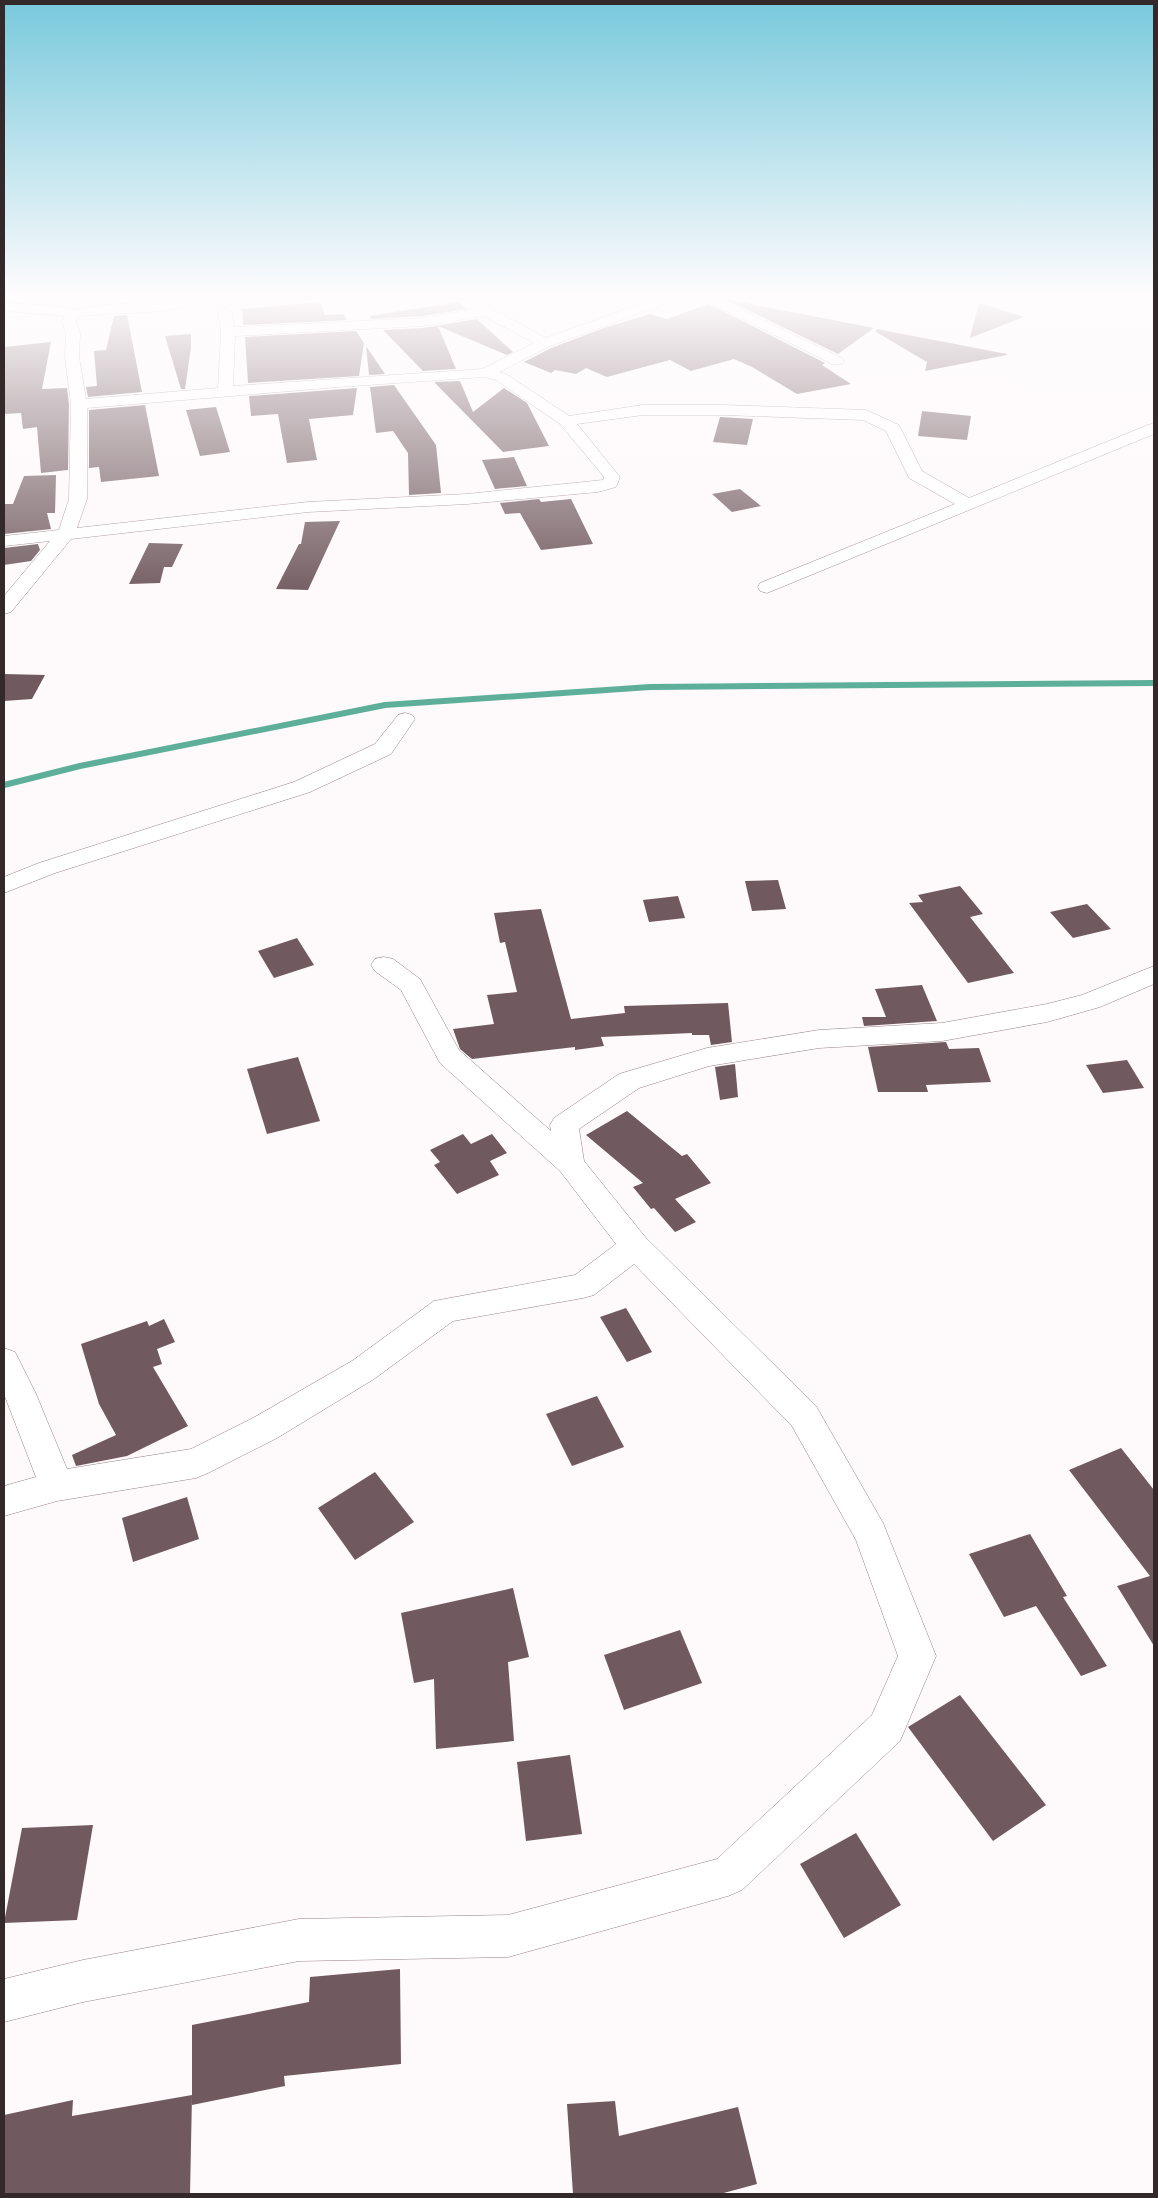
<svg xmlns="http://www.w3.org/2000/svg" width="1158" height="2198" font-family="Spectral,serif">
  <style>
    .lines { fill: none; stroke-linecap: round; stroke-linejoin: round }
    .stream { stroke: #5eaf9a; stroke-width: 6 }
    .building { fill: #70595f }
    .minor-casing { stroke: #988187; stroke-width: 1 }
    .minor { fill: #fff; fill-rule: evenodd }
  </style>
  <rect width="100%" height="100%" fill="#fef9fa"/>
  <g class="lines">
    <polyline class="stream" points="4,785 80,766 385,705 650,687 1154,683"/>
  </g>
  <g class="building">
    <polygon points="725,299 874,328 838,354"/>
    <polygon points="320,302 325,315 343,314 347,320 243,325 242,309"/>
    <polygon points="459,302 466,309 423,316 372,319 369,316"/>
    <polygon points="979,303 1024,317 970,338"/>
    <polygon points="709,304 825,363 822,365 851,384 797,394 752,367 734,359 691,371 670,360 607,377 586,368 576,374 555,370 551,373 524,362 551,348 604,328 650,314 667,319"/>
    <polygon points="127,315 142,392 88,397 86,387 97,386 94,351 106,350 114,316"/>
    <polygon points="477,319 513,352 507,355 438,326 456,369 423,371 383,330 423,328"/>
    <polygon points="877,329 1007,354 1007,355 925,371 927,362 876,332"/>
    <polygon points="356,331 364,343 359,376 248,383 245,337"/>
    <polygon points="191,334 191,347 185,389 181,389 165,336"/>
    <polygon points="51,342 42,389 67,388 69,404 68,470 41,473 37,427 23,429 21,413 4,414 4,347"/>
    <polygon points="366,346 385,374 369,375"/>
    <polygon points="460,381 473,412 504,388 527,403 549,446 503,452 434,382"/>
    <polygon points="394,385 436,445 441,493 409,495 408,453 393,431 376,433 370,387"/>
    <polygon points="357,388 353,415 309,419 317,460 287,463 278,414 251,416 249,396"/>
    <polygon points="145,405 159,476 101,482 99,467 89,468 89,410"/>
    <polygon points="216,407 230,452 200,456 186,410"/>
    <polygon points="922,411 971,416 967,440 918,436"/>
    <polygon points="720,417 753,419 747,445 713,442"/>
    <polygon points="514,457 527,486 495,489 482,460"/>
    <polygon points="56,475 55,513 47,513 51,529 4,534 4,504 13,504 24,476"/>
    <polygon points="740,489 761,506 732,512 712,494"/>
    <polygon points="539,499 541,502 571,499 593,544 541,550 520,513 505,514 500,503"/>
    <polygon points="340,521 308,590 276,589 299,544 301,544 305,522"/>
    <polygon points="149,543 183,544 172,567 164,567 160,583 129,584"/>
    <polygon points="38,544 40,550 31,561 4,565 4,548"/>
    <polygon points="4,674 45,675 32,699 4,701"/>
    <polygon points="778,880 786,909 752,911 745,881"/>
    <polygon points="960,886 983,914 970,917 1014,973 968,983 909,903 923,902 918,895"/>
    <polygon points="678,896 685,918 649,922 643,900"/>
    <polygon points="1087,904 1111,929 1073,938 1050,912"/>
    <polygon points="541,909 571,1019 625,1013 624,1006 728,1003 732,1042 711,1045 709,1035 692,1035 692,1033 601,1037 604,1046 575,1050 575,1047 472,1059 460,1049 453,1029 494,1024 487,995 517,992 505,942 500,943 494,913"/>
    <polygon points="297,938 314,965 274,978 258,951"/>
    <polygon points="922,985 937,1021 864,1026 862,1017 886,1017 875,989"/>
    <polygon points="946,1042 949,1049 979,1048 991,1082 926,1085 928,1092 878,1092 868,1047"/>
    <polygon points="298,1057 320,1121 267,1134 247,1069"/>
    <polygon points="1127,1060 1144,1088 1103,1093 1086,1065"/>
    <polygon points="735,1064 738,1097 720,1100 715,1067"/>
    <polygon points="627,1111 682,1156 687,1154 711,1183 675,1199 696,1222 675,1232 654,1208 651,1209 633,1187 643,1183 586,1135"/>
    <polygon points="463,1134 471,1144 492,1134 507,1153 490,1161 499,1175 457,1194 434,1165 440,1162 430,1150"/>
    <polygon points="626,1308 652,1352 627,1362 600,1317"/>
    <polygon points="164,1319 175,1342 157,1349 162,1364 153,1367 188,1426 127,1456 76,1466 72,1455 116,1435 99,1404 81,1344 147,1321 149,1326"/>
    <polygon points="597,1396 624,1447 572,1466 546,1414"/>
    <polygon points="1121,1448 1154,1490 1154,1646 1117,1586 1150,1576 1069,1470"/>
    <polygon points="375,1472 414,1522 355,1560 318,1508"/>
    <polygon points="187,1497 199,1539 133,1562 122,1518"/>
    <polygon points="1030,1534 1067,1596 1063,1597 1107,1666 1081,1676 1036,1606 1004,1617 969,1554"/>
    <polygon points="513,1588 529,1657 508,1662 514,1741 436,1749 434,1679 414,1683 401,1613"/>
    <polygon points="680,1630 702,1683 624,1710 604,1655"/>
    <polygon points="960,1695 1046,1805 993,1841 908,1727"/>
    <polygon points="570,1755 582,1834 526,1841 517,1762"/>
    <polygon points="93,1825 77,1920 4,1923 22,1828"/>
    <polygon points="856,1833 901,1905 844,1938 800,1864"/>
    <polygon points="400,1969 401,2064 284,2076 285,2086 192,2105 192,2025 309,2002 310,1977"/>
    <polygon points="192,2095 190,2194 4,2194 4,2115 73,2100 72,2116"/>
    <polygon points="615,2101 619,2136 738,2107 757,2184 720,2194 573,2194 567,2104"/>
  </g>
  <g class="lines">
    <defs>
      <g id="minor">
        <path d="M184,297H201C186,317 105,311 78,317L76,321L80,334L79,357L86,399L218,388L221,332L218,312L225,308L232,312L234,327L423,318L475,309L465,299L467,297H478L491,308L546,338L659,297H678L676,300L550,346L499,372L506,374L569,416L643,405H724L866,410L899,425L922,471L969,498L1148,425L1154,423V434L767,593L760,591L758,587L760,583L955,504L909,478L886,431L863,420L724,415H643L577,424L620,477L616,487L598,492L467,504L308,512L71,539L11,612L4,614V596L50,541L4,546V536L59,530L69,499L71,404L65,357L66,334L62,321L65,316L4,311V303L58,306L73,310L102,305L171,301ZM484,316L534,343L482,369L233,386L235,336L423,326ZM485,377L496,380L560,424L604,477L603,480L467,494L308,502L77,528L87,499V408L339,387Z"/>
        <polygon points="699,297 716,297 842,358 844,361 842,364 832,364"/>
        <polygon points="405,713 412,715 415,719 391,754 310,792 55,873 4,893 4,877 39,863 294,782 375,744 398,715"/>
        <polygon points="384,957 393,959 420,979 459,1050 551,1131 550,1125 554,1118 619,1074 707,1048 819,1030 942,1023 1047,1004 1082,995 1154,966 1154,984 1100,1007 1047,1022 942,1041 819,1048 709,1066 639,1088 579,1129 584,1161 646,1238 816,1406 883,1523 936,1656 900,1741 742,1890 728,1896 508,1957 299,1961 83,2002 4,2022 4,1979 83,1960 299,1919 508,1915 717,1859 872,1715 898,1656 856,1540 792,1426 634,1264 594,1295 583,1298 453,1321 374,1379 277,1438 208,1473 196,1478 57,1501 4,1516 4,1486 36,1477 4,1394 4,1348 15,1352 36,1394 67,1469 191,1449 253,1418 352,1361 434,1301 575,1275 616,1244 560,1171 440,1063 401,990 375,971 371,965 375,959"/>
      </g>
    </defs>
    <use href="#minor" class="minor-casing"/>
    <use href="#minor" class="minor"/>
  </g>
  <linearGradient id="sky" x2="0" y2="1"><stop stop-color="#78c9dc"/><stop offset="0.49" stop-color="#fffcfd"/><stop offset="1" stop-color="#fffcfd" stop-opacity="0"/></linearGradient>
  <rect width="1158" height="604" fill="url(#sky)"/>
  <rect width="1158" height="2198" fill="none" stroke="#33292b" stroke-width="10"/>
</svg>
